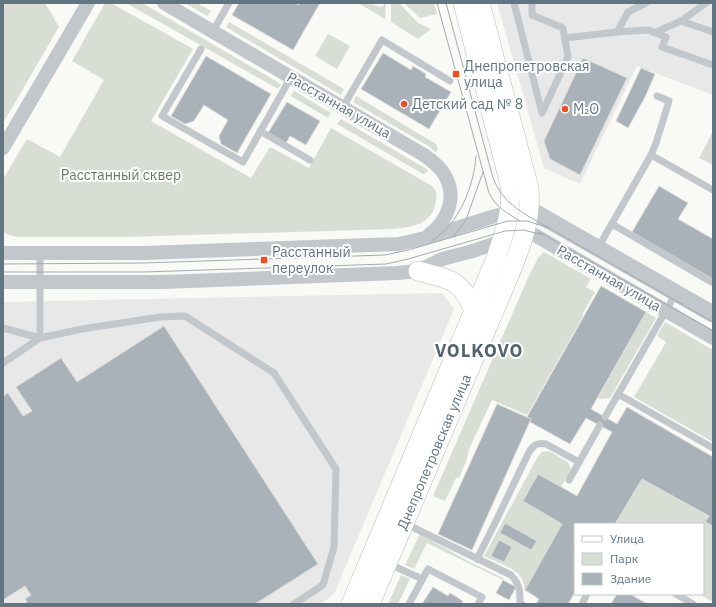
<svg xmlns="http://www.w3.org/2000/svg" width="716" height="607" font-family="'IBM Plex Sans',sans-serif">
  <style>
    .built { fill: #e7e8e7 }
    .green { fill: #d9ded5 }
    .building { fill: #a8b2b8; stroke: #dbdbd8 }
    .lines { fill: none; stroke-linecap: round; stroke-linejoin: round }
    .secondary-casing { stroke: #b4bbc0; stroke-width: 20 }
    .service { stroke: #c2c7cb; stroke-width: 7 }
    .minor { stroke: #c2c7cb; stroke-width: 14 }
    .tertiary { stroke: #c2c7cb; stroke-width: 17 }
    .secondary { stroke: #fff; stroke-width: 19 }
    .tram { stroke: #a3abb1; stroke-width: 1 }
    .poi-dot { fill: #ef4d21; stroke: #fff; stroke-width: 1.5 }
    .labels { text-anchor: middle; stroke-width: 4; stroke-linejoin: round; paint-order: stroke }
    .poi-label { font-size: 14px; fill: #627583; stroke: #fff; text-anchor: start }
    .street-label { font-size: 14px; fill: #627583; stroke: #fff }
    .park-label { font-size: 14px; fill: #667a61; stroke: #fff }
    .district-label { font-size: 18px; font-weight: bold; letter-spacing: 1px; fill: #54636e; stroke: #fff }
  </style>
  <rect width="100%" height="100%" fill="#f9f9f6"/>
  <g class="built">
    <polygon points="497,3 713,3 713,95 637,66 580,184 544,168"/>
    <polygon points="442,293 454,309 334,594 321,604 3,604 3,302"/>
  </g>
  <g class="green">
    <polygon points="3,3 45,3 59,27 3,123"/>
    <path d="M105,3H111L193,49L151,121L251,178L270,147L309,168L331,128L432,186C437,191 437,195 436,201C433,224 413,227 393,229L125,237H17L6,234L3,231V179L27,139L60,157L104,80L72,61Z"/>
    <polygon points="126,3 142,3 281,84 278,89"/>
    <polygon points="185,3 197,3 211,11 207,16"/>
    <polygon points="358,3 369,3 380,7 386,4 385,19"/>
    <polygon points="391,3 399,3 418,23 431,29 418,39 391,22"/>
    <polygon points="404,3 434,3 437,14 420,18"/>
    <polygon points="229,22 344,89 341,95 226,27"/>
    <polygon points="328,34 350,46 337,69 315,56"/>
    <polygon points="294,91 331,113 328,118 291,96"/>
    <polygon points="356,96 436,144 438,149 436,153 430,147 353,102"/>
    <polygon points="341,119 428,170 426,173 423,174 337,124"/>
    <polygon points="713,131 713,165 699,158"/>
    <polygon points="544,252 591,279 586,287 595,292 582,315 583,316 527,415 492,400 469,449 467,459 459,478 456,478 445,501 433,496 527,280 538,258"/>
    <polygon points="646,312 656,318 610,398 601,399 598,398"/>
    <polygon points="665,322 713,350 713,442 634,397 666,342 657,336"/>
    <path d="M549,451L568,462L571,469L561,487L538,474L523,501L562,524L525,590C524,585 523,579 519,575C512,567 494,561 484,556L537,458L542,452Z"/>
    <polygon points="642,479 708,516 705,522 713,526 713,602 699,594 703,594 703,524 620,524 616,522"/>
    <polygon points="420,534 468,561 503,578 503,580 427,543 414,569 405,565"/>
    <polygon points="401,575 410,579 398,604 388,604"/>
  </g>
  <g class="building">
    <polygon points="239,3 295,3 299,5 300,3 320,3 293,50 232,15"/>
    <polygon points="383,53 411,70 413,66 426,74 425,77 451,92 429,129 361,89"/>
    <polygon points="206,56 271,94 237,153 221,144 219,136 228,120 204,105 194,121 185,124 171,116"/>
    <polygon points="583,58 627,78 580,175 550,159 544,141"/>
    <polygon points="641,68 655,74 645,97 628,128 616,121"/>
    <polygon points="287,102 320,121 306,145 290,136 286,143 268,133"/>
    <polygon points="659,186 688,203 678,219 713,239 713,279 632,232"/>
    <polygon points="601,286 646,312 591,409 617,424 627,407 713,457 713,526 705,522 709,516 642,479 615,524 575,524 575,592 568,604 536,604 539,599 525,590 562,524 523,501 538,474 577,496 612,432 586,418 570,444 530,422 531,419 527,417"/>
    <polygon points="164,326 318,564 255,604 24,604 27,602 25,599 31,595 25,586 3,600 3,396 8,393 23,416 32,411 16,387 61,358 77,382"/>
    <polygon points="497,404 531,419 472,550 438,534"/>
    <polygon points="505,523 537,541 531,550 500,533"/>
    <polygon points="499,540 512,547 504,562 491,556"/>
    <polygon points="503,580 516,587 509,600 496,593"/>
    <polygon points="433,587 448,596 450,593 463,601 461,604 422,604"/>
    <polygon points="617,594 630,594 647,604 611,604"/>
  </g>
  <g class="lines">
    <defs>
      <g id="secondary">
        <path d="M418,271C450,280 459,277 474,310"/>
        <path d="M351,604L496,258C504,233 513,211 510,185L463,3"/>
        <path d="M370,604L508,278C520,249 532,220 529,188L480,3"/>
      </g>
    </defs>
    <use href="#secondary" class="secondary-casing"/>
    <g class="service">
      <polyline points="514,3 542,113 568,57 563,28 532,15 532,3"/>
      <polyline points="681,21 706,3"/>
      <polyline points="213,31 229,3"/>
      <polyline points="617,32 648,30 666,37 662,47 713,65"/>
      <polyline points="656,32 681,21 713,32"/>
      <polyline points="565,38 617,32 628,12 646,3"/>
      <polyline points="201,49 162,116 243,162 291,77"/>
      <polyline points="343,107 382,40 450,81"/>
      <polyline points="260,131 310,160"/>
      <polyline points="651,155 713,190"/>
      <polyline points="612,224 713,283"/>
      <polyline points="598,248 651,155 656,143 669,101 657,96"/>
      <polyline points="3,328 40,338 40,253"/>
      <polyline points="3,363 40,338 82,329 160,317 185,316 274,373 336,469 334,547 323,585 294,604"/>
      <polyline points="618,394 713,448"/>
      <polyline points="605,417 676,293"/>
      <polyline points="569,480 600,425"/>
      <path d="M404,523L511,575C520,585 520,590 520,603L522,604"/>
      <path d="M477,559L496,521L529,452C534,445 537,442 546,444L579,462"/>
      <polyline points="387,563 422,579"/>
      <polyline points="676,594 693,604"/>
      <polyline points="409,604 428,569 482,597 478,604"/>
      <polyline points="582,604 587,594"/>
    </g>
    <g class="minor">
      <path d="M164,3L424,155C431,160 440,167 444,174C458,196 448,221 429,235"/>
      <polyline points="3,148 88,3"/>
      <polyline points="519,223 526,230 713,338"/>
      <polyline points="3,253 144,253 399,244 425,238 495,216 516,212"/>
      <polyline points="3,282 163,282 397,273 418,271 442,259 473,251 507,239"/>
    </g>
    <polyline class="tertiary" points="529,209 713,314"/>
    <use href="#secondary" class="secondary"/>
    <g class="tram">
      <path d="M437,3L489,193C496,207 507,213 520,221"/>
      <path d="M446,3L493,178C500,196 512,206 528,216L713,322"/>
      <polyline points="539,232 713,331"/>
      <polyline points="453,237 466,220 483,172"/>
      <path d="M433,240C459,224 474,186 476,156"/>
      <polyline points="3,264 143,263 385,255 408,250 508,221 527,221 549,228"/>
      <polyline points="3,272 144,272 386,264 408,259 505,231 523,230 544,235"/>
    </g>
  </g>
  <g class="poi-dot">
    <rect x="452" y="70" width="8" height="8" rx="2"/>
    <circle cx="404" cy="104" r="4"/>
    <circle cx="565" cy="109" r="4"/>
    <rect x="260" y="256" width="8" height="8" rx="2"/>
  </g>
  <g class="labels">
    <g class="poi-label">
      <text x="464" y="71">Днепропетровская<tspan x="464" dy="16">улица</tspan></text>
      <text x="412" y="109">Детский сад № 8</text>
      <text x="573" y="114">М₂O</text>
      <text x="272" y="257">Расстанный<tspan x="272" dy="16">переулок</tspan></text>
    </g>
    <g class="street-label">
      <text transform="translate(339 105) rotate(30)" y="5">Расстанная улица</text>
      <text transform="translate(609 278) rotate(30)" y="5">Расстанная улица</text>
      <text transform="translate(434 452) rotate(-67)" y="5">Днепропетровская улица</text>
    </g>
    <g class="park-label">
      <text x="121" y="180">Расстанный сквер</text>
    </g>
    <g class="district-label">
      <text x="479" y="357">VOLKOVO</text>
    </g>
  </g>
  <rect width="716" height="607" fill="none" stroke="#627583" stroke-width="8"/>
  <rect x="574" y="523" width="130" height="72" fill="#ffffff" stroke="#c0c8cd"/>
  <rect x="582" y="536" width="20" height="6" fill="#ffffff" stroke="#c0c8cd"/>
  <text x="610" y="543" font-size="12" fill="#627583">Улица</text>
  <rect x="582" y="553" width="20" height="12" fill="#d9ded5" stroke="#c0c8cd"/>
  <text x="610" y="563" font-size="12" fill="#627583">Парк</text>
  <rect x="582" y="573" width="20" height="12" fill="#a8b2b8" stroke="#c0c8cd"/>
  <text x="610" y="583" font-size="12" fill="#627583">Здание</text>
</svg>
